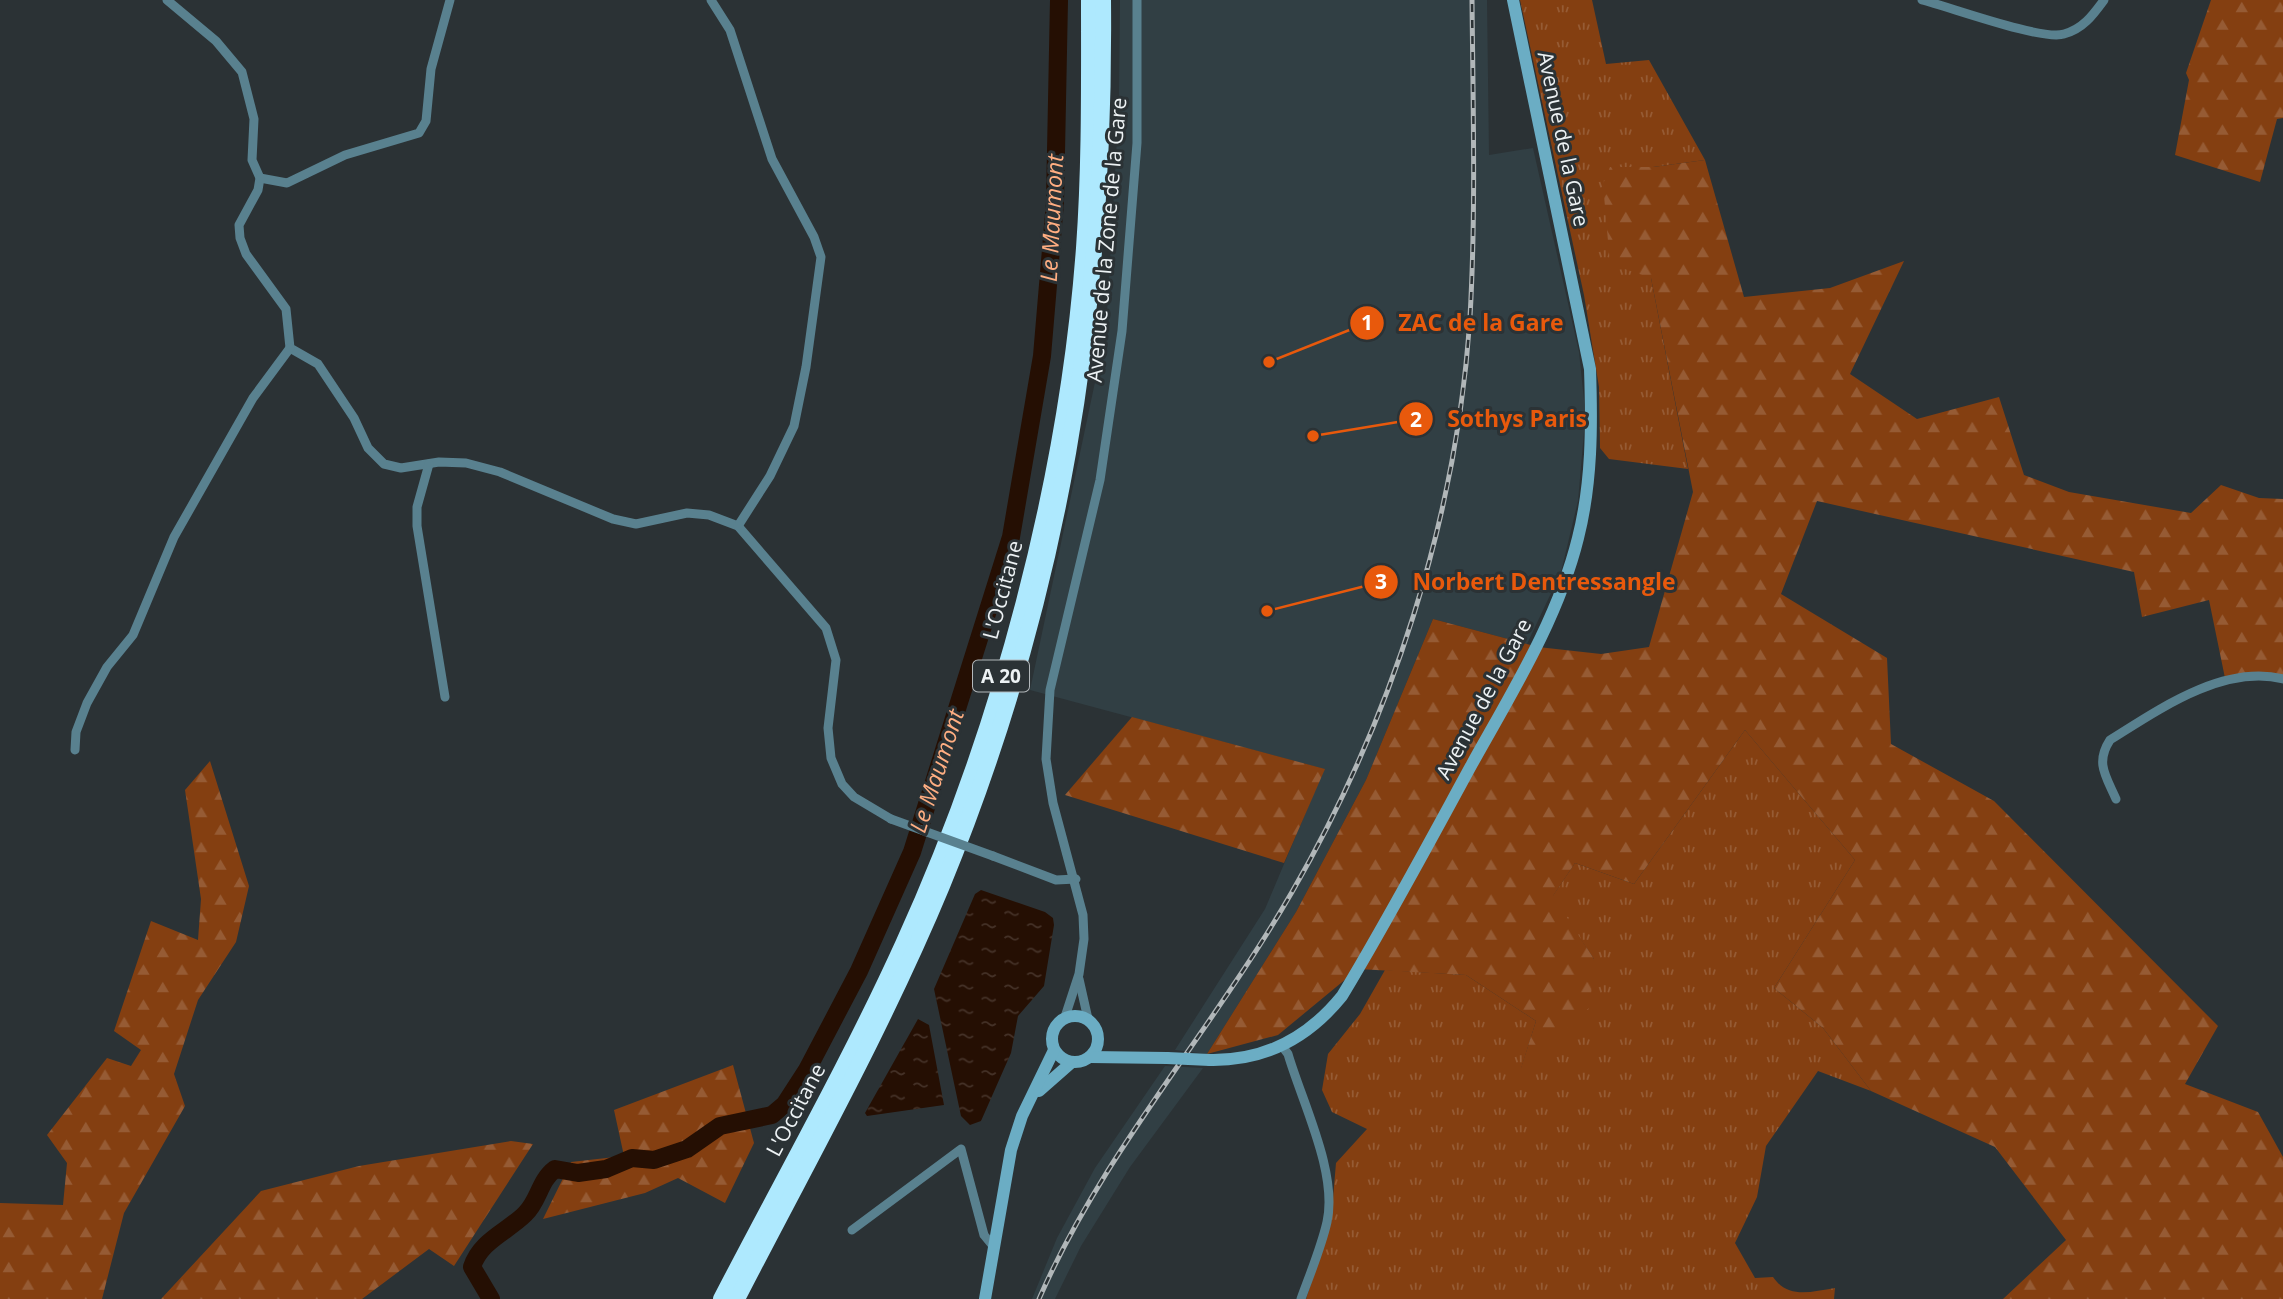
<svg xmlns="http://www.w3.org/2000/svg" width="2283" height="1299" font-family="'Open Sans',sans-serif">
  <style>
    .built { fill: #313f44 }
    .grass { fill: url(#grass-tufts) }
    .forest { fill: url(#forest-firs) }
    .water { fill: url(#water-ripples) }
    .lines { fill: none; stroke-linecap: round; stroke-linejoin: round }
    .river { stroke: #250f03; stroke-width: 18 }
    .street { stroke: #59818f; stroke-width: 9 }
    .secondary { stroke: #6badc4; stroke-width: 12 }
    .highway { stroke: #aee9fe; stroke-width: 16 }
    .rail-casing { stroke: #b1b7b9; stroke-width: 5 }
    .rail { stroke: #2b3235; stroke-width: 2.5; stroke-dasharray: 8; stroke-linecap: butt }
    .street-bridge { stroke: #59818f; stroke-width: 9 }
    .secondary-bridge { stroke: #6badc4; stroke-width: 12 }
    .labels { text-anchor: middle; stroke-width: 6; stroke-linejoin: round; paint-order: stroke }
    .shield { fill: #2b3235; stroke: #b3b8bb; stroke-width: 2 }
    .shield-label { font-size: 19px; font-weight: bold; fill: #edf2f4 }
    .street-label { font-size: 21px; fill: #edf2f4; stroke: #2b3235 }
    .water-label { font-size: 23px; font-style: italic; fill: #ffae82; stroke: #2b3235 }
    .leader { fill: none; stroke: #e8590c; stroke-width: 2.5 }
    .callout-dot { fill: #e8590c; stroke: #2b3235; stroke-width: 2.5 }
    .mark-label { font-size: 21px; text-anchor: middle; font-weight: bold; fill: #fff }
    .callout-label { font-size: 23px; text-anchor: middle; font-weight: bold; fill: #e8590c; stroke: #2b3235; stroke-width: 6; stroke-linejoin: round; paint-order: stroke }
  </style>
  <defs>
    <pattern id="grass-tufts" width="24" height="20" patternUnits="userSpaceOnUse" patternTransform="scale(1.75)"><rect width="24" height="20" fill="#843f11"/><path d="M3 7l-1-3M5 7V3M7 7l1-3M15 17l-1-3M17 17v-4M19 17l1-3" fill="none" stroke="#965b34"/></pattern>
    <pattern id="forest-firs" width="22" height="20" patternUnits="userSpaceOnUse" patternTransform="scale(1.75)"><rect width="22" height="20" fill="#843f11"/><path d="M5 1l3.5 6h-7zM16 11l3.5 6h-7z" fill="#965b34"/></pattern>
    <pattern id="water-ripples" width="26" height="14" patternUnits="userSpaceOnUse" patternTransform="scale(1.75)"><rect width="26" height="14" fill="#250f03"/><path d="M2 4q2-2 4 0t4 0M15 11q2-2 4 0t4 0" fill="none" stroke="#453228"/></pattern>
  </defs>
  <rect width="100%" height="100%" fill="#2b3235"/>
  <g class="built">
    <polygon points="1120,0 1487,0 1489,155 1533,148 1579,352 1584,400 1584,432 1578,501 1561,572 1527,644 1433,619 1366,780 1296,912 1207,1054 1175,1050 1265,909 1324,769 1030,690 1106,330 1119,104"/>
    <polygon points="1165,1066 1203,1068 1130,1167 1081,1246 1055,1299 1032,1299 1057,1238 1095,1168"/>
  </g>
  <g class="grass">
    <polygon points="1520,0 1592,0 1606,64 1649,60 1705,160 1653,167 1610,167 1651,278 1688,469 1609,459 1600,448 1599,387 1584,295"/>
    <path d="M1745,730L1855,860L1774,988L1823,1028L1871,1091L1818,1071L1766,1146L1757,1197L1735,1243L1755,1278L1773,1277C1788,1299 1810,1292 1835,1288L1834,1299H1306L1331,1222L1336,1163L1367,1129L1332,1112L1322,1090L1328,1054L1360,1014L1385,970L1466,975L1536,1021L1521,1069L1594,959L1552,897L1575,863L1634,884Z"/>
  </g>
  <g class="forest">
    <polygon points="2211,0 2283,0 2283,118 2277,119 2260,182 2175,155 2189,80 2186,73"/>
    <polygon points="1705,160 1744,297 1830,288 1904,261 1850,374 1917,419 1999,397 2024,475 2069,492 2191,513 2221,485 2259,498 2283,499 2283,675 2264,672 2225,678 2209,600 2142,617 2134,572 1817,501 1781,594 1887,658 1891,744 1994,801 2218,1026 2185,1084 2258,1112 2283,1157 2283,1299 2003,1299 2066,1240 1995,1147 1871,1091 1823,1028 1774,988 1855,860 1745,730 1634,884 1575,863 1553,896 1594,959 1590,1007 1520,1071 1536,1021 1466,975 1358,969 1278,1035 1207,1054 1296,912 1366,780 1433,619 1538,647 1601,654 1649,647 1693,492 1651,278 1610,264 1603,184 1610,167 1653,167"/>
    <polygon points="1132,717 1325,769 1284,863 1065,795"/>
    <polygon points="210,761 249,886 236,942 198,1000 174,1074 185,1106 124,1213 102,1299 0,1299 0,1203 63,1205 67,1163 47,1135 107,1058 131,1066 141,1050 114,1031 151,921 198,940 201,899 185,790"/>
    <polygon points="733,1065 754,1143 725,1203 678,1178 645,1193 543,1219 571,1162 624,1156 614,1110"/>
    <polygon points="511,1141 533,1144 454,1266 429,1249 362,1299 161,1299 261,1191 359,1166"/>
  </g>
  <g class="water">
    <polygon points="981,890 1045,912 1053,918 1054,925 1044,986 1018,1016 1011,1053 981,1121 970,1125 961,1116 934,989 975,894"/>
    <polygon points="918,1019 929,1025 944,1105 867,1116 865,1113"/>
  </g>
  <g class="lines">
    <path class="river" d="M491,1299L472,1267C480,1241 507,1232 525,1214C539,1201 539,1181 555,1169L578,1173L606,1169L632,1158L654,1160L687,1149L720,1126L772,1115L785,1104L807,1070L859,971L912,852L1011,537L1042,356L1055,202L1059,0"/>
    <g class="street">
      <polyline points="167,0 216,41 242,72 254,119 252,160 260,178 258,190 239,225 240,238 246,254 286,309 290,348 318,364 354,418 368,448 384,464 401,468 439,462 466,463 500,472 613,519 636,524 687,513 709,515 738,526 826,628 836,660 828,728 831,758 842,784 854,797 891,819"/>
      <polyline points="711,0 730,30 772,159 814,237 821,257 806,367 794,426 770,476 738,526"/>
      <path d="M1922,0C1950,7 2042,41 2064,34C2083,29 2093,15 2104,0"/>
      <polyline points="260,178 287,183 345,155 419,133 426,121 431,69 450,0"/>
      <polyline points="429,464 417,507 417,526 445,697"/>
      <polyline points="75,750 76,732 87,703 107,667 133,635 174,537 253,398 290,348"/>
      <path d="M2116,799C2106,776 2095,763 2110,740C2158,710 2223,664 2283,679"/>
      <polyline points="993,856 1056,880 1076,879"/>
      <polyline points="1079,979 1088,1019"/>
      <polyline points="1065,1017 1079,974 1084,939 1083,915 1053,803 1046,759 1050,690 1100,480 1122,331 1137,143 1137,0"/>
      <path d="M1282,1046L1288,1054C1302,1102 1338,1173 1327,1222C1321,1248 1310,1274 1301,1299"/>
      <polyline points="852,1230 961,1149 984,1235 993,1246"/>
    </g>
    <g class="secondary">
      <circle cx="1075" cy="1039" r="23"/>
      <polyline points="1090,1057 1167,1058"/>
      <path d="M1210,1060C1265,1061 1308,1038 1342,996C1388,920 1430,841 1472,764C1512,692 1558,619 1578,538C1592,483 1592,426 1590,369L1513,0"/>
      <polyline points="1039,1091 1072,1062"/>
      <polyline points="985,1299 1011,1150 1022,1116 1054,1050"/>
    </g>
    <g class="highway">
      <path d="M721,1299C782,1181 848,1065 903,944C1000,732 1067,480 1084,248C1090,165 1089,83 1089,0"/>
      <path d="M737,1299C807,1163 883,1028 942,886C1061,596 1106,313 1103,0"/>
    </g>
    <defs>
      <path id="rail" d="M1039,1299C1103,1152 1212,1031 1292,892C1392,719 1457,518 1470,317C1476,212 1473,106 1472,0"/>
    </defs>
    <use href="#rail" class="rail-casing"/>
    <use href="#rail" class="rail"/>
    <polyline class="street-bridge" points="891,819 993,856"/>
    <polyline class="secondary-bridge" points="1167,1058 1210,1060"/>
  </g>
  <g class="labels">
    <rect class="shield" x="973" y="660.5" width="56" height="31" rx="5"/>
    <g class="shield-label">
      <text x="1001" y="683">A 20</text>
    </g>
    <g class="street-label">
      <text transform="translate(1563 139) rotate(78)" y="7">Avenue de la Gare</text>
      <text transform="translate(1107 240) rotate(-85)" y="7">Avenue de la Zone de la Gare</text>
      <text transform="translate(1003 590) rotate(-75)" y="7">L'Occitane</text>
      <text transform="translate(1484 699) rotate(-62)" y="7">Avenue de la Gare</text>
      <text transform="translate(796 1110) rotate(-62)" y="7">L'Occitane</text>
    </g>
    <g class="water-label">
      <text transform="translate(1052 218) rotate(-87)" y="8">Le Maumont</text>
      <text transform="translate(937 771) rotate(-72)" y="8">Le Maumont</text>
    </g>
  </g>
  <path class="leader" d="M1269 362L1367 323M1313 436L1416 419M1267 611L1381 582"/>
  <g class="callout-dot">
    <circle cx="1269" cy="362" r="7"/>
    <circle cx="1313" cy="436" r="7"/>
    <circle cx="1267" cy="611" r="7"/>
    <circle cx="1367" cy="323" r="18"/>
    <circle cx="1416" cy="419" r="18"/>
    <circle cx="1381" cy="582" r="18"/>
  </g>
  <g class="mark-label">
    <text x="1367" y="330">1</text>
    <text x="1416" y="427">2</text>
    <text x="1381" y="589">3</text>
  </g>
  <g class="callout-label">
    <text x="1481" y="331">ZAC de la Gare</text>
    <text x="1517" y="427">Sothys Paris</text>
    <text x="1544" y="590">Norbert Dentressangle</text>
  </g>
</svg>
